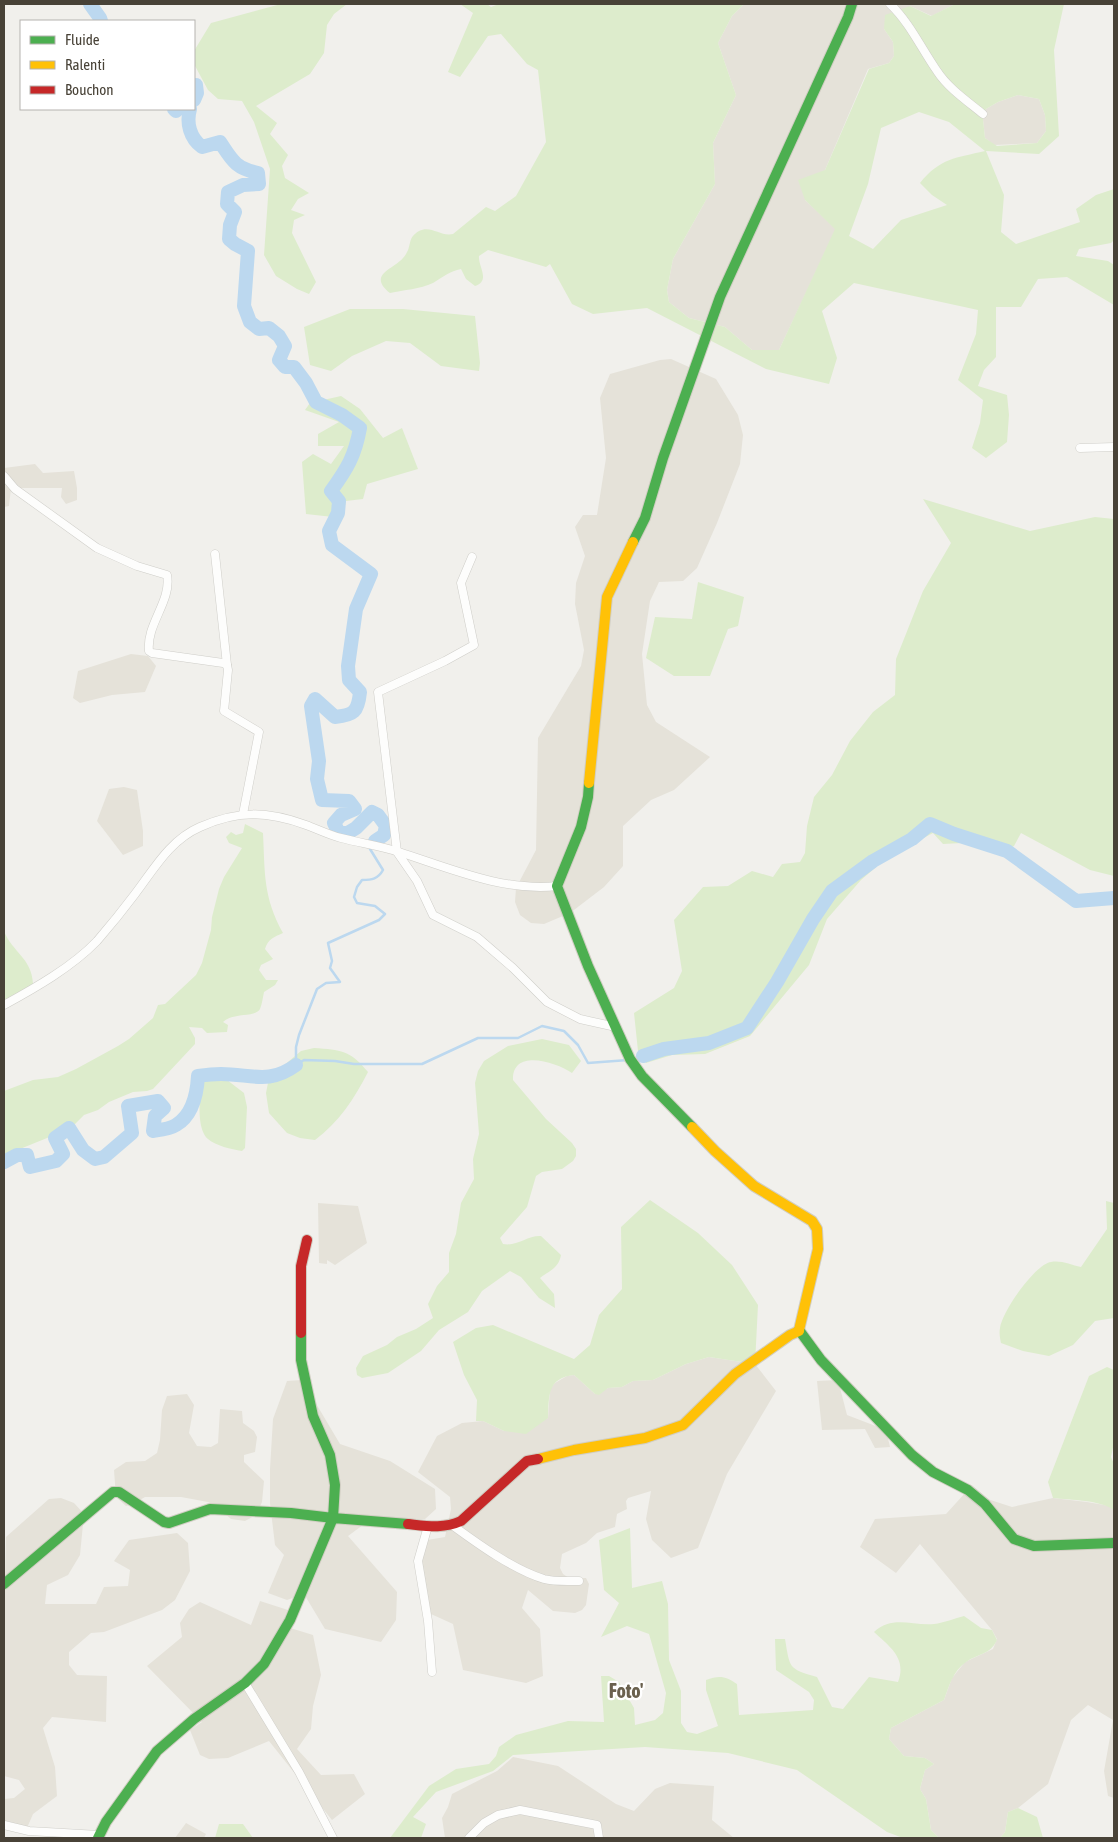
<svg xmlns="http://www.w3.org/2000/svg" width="1118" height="1842" font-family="'Asap Condensed',sans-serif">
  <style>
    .residential { fill: #e5e2d9 }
    .green { fill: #ddeccc; fill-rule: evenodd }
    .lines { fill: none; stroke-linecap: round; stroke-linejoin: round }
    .stream { stroke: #bcd8ef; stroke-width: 2.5 }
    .river { stroke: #bcd8ef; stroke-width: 14 }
    .street-casing { stroke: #cfcec9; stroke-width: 9 }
    .fast-casing { stroke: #d1cec3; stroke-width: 12 }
    .slow-casing { stroke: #d1cec3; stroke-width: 12 }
    .jam-casing { stroke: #d1cec3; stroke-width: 12 }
    .street { stroke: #fdfdfc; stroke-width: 8 }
    .fast { stroke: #4caf50; stroke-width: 10 }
    .slow { stroke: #ffc107; stroke-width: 10 }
    .jam { stroke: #c62828; stroke-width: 10 }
    .labels { text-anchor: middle; stroke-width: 4.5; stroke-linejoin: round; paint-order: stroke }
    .quarter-label { font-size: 20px; font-weight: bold; fill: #6a614e; stroke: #fff }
  </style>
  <rect width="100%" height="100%" fill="#f1f0ec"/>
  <g class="residential">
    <polygon points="744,4 955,4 932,16 910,6 884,29 893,42 894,56 889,63 868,69 825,170 805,200 836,229 779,350 752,350 725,327 689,318 669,302 667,290 673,259 715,184 713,143 736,95 718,43 732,16"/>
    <polygon points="1018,95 1039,99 1045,115 1046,131 1037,143 994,145 985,138 983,119 986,109 998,102"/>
    <polygon points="671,359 716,379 738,415 743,435 740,464 717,523 697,568 683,581 659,582 650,601 642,654 647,705 656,722 710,757 674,790 651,800 623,826 623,866 604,887 570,913 544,924 531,923 520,915 515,902 516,888 536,850 538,738 581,666 584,650 575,604 576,583 585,556 575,527 583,515 597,515 606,458 600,398 610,374 660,360"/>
    <polygon points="35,464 43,473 74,471 77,488 77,500 66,504 61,497 62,488 11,488 9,506 4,507 4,468"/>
    <polygon points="131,654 148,656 156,666 145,692 112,695 80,703 73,698 78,671"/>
    <polygon points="124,787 137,790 143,831 143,846 123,855 97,821 109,789"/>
    <polygon points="318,1203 358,1206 367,1243 335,1265 327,1260 327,1264 319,1263"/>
    <polygon points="709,1357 755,1364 776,1391 727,1474 698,1548 671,1558 652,1540 646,1519 651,1491 628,1498 626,1501 627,1509 617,1514 615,1527 597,1533 586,1543 562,1554 560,1568 563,1574 569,1578 586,1578 589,1584 586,1605 582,1610 575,1613 553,1611 528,1590 522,1608 540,1629 543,1676 526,1683 463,1670 453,1624 431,1614 421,1562 427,1540 445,1537 451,1509 450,1497 418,1472 437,1436 462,1423 483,1421 504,1431 548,1418 550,1389 555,1383 567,1376 574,1375 595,1394 608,1388 622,1387 633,1381 653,1380 686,1364"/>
    <polygon points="302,1380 340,1444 390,1461 435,1489 436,1509 425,1519 371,1519 348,1536 397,1592 396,1620 381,1642 325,1629 304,1594 287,1600 268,1593 284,1555 275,1545 270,1503 270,1469 273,1419 287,1381"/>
    <polygon points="838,1380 847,1415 886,1430 890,1447 875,1448 865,1429 822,1430 817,1381"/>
    <polygon points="187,1394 194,1405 189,1433 197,1446 211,1447 218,1443 220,1409 242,1411 243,1423 254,1431 257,1437 255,1452 244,1455 244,1462 264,1481 262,1502 256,1515 245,1521 231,1519 215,1505 208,1502 181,1497 145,1497 133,1504 126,1506 116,1497 114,1470 126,1462 145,1461 157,1453 160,1440 162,1410 167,1396"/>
    <polygon points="966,1492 1012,1507 1053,1498 1087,1502 1110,1506 1114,1510 1114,1798 1108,1796 1104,1771 1113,1720 1088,1705 1071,1720 1048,1784 1018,1808 1008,1812 1005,1832 1000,1838 939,1838 931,1830 926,1799 920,1789 925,1770 934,1764 925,1758 904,1756 889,1739 891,1728 944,1700 952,1678 965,1662 993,1649 997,1639 992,1630 920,1544 896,1573 860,1547 875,1519 946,1514"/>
    <polygon points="61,1498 74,1503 84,1514 80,1555 68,1575 47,1585 45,1604 96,1604 104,1587 128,1586 130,1570 114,1561 129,1540 177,1533 188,1543 190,1571 175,1600 162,1610 104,1632 91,1633 69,1652 69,1665 77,1675 107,1676 106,1722 52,1717 43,1728 55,1767 57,1796 33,1814 27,1828 4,1822 4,1799 14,1798 25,1789 19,1780 4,1776 5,1741 4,1613 6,1537 49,1499"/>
    <polygon points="260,1601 288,1610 287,1627 313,1635 321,1675 313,1706 311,1729 297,1749 321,1775 354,1774 365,1794 332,1820 269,1741 228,1758 209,1759 200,1755 190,1730 202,1722 147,1666 182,1637 180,1623 189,1609 200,1602 251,1625"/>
    <polygon points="513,1757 558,1766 616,1804 634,1811 655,1789 670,1783 714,1786 712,1820 734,1838 445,1838 442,1818 448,1807 452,1794 497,1771"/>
    <polygon points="186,1823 206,1834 204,1838 175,1838"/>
  </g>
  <g class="green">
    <polygon points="281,4 347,4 334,14 327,25 324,53 310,74 256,106 277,123 270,134 288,155 282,166 285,178 309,193 298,199 291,210 305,215 294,220 292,233 316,282 309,294 297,289 276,276 264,255 270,169 254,122 242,101 218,99 208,90 194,64 194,51 211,23"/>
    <path d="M460,4H487L491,7L499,4H744L732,16L718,43L736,95L713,143L715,184L673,259L667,290L669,302L689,318L725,327L752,350H779L835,229L805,200L798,180L825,170L869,69L889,63L894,56L893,42L884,29L885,15L910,6L931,16L955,4H1064L1054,50L1059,136L1039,154L986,151L1004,195L1001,232L1016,244L1080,222L1076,209L1096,195L1114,189V240L1111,243L1079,249L1076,256L1108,261L1114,265V305L1067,277L1038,279L1021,307H996V357L984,370L978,386L1007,395L1009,415L1007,442L986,458L972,448L980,423L983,400L958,380L976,334L978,310L854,283L822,311L837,358L829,384L766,369L647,308L593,314L572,304L550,264L546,267L488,250L479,256C478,266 491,281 475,286L466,279L461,269C450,271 443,277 433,283C420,289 404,290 390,293C365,273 398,269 406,254C412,245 407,238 419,231C431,225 441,237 453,234L486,207L495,211L516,196L546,142L538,70L527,64L501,34L488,36L460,77L448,72L473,13ZM1018,95L1039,99L1045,115L1046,131L1037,143L997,146L985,138L983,119L986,109L998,102ZM919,112L949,122L985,151C956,158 940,158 920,183L932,195L947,205L901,220L873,249L849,236L868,184L881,128Z"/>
    <polygon points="350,309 403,309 475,316 480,363 479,371 441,366 410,343 386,341 352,356 331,371 310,365 304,327"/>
    <polygon points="341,396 360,409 383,438 402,428 418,469 367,484 363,499 346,501 342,518 306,514 302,462 313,454 331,464 344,446 318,446 318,434 339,422 305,410 310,403"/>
    <polygon points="923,499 1030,531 1095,517 1114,519 1114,876 1090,870 1021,833 1014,846 997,854 962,843 943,844 933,833 889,856 861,880 827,919 809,965 750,1036 705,1054 672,1055 646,1063 638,1051 634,1013 674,988 682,971 674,920 703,887 728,886 752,871 773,877 782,864 800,862 805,853 807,826 814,797 832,775 850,741 873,712 895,695 896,659 923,591 951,543"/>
    <polygon points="698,582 744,597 738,626 728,629 710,676 674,676 646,658 655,617 692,619"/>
    <path d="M245,824L263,833C265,873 263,897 283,933C274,937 268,939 265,949L273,959L261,965L259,970L266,980H278L275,985L264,992C263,997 262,1004 260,1009C255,1018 233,1012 223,1022L228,1025L227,1032L207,1033L202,1028L189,1027L195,1038V1044L153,1089L147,1091L133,1092L109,1102L98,1110L84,1115L75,1124L52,1136L15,1151L4,1158V1091L33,1080L58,1077L76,1069L118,1046L129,1039L153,1018L158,1005L165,1004L196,975L202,963L211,930L212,917L219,889L224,877L242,848L229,843L226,837L231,832L236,835L243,833Z"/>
    <path d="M4,931C12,952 32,958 33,984L4,1001Z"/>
    <path d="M542,1039L569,1045L581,1061L572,1073C556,1062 512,1048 513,1080L546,1119L572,1143L576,1149V1156L573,1161L562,1169L542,1172L536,1176L527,1207L500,1238L503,1244C516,1247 528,1235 541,1236L561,1255C559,1268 549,1271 540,1278L554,1294L555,1308L539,1298L521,1277L510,1271L482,1291L468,1312L439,1330L421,1351L388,1373L362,1378L357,1375L356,1368L363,1356L387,1345L397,1337L416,1329L433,1318L428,1304L437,1286L449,1272V1253L456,1234L461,1203L474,1179L473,1159L479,1134L475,1083L478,1071L484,1061L508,1046Z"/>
    <path d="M314,1048C341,1050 350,1050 368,1072C354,1099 339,1122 315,1140L300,1138L287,1133L269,1113L266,1093L269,1078L301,1051Z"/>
    <path d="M206,1079L227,1080L244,1093L247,1107L245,1148L242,1151C231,1149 216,1146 208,1139C196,1129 200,1097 201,1084Z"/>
    <path d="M650,1200L698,1233L732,1265L758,1305L755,1364L709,1357L686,1364L653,1380L633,1381L622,1387L608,1388L599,1395L595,1394L574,1375C547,1378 549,1396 548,1418L526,1434L504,1431L483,1421H476L477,1400L464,1375L453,1342L476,1328L493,1325L574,1359L590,1345L599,1315L622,1289L621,1227Z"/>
    <path d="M1106,1201L1114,1203V1318L1095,1321L1073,1345L1049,1356L1023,1351L1001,1343C1000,1338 999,1333 1000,1328C1002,1312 1035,1264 1051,1262C1061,1260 1071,1265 1081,1267L1107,1229Z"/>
    <path d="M1107,1367L1114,1370V1443L1111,1457L1114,1464V1510C1100,1500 1071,1500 1053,1498L1048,1482L1089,1376Z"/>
    <path d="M630,1528L632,1588L662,1581L668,1604L669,1660L681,1691V1723L687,1732L697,1734L718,1726L706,1690V1680C719,1675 726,1676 737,1684L739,1715L813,1710L814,1700L809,1692L776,1670L775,1639H785C790,1668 788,1669 817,1677L832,1707L843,1709L869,1677L898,1682C907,1658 890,1647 874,1632C892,1615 912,1626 934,1624C944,1623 955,1618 964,1616L981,1628L992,1630L997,1640C990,1655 979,1653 966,1662C953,1671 949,1686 944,1700L891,1728L889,1739L904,1756L925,1758L934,1764L925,1770L920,1789L926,1799L931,1830L939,1838H903L887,1832L797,1770L728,1753L645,1747L513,1755L493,1771L436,1792L413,1817L426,1824L421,1838H390L429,1786L456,1769L489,1764L496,1756L499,1747L516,1735L568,1721L604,1722L601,1676H609L619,1682L634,1708L635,1725L655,1720L663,1713L666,1693L649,1634L627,1626L601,1637L619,1603L604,1590L599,1540Z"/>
    <polygon points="1018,1808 1037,1817 1043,1838 1000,1838 1005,1832 1008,1812"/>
    <polygon points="219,1824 243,1824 253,1838 215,1838"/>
  </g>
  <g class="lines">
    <g class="stream">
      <polyline points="296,1065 304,1060 335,1061 354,1064 422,1064 478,1038 518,1038 542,1026 564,1031 578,1045 588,1063 628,1060"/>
      <path d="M296,1065V1047L299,1035L317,989L326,983L340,982L330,968L332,961L328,943L379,920L385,914L375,906L357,903L354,897L357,887L362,880C372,880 378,879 383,870L370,849"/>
    </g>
    <g class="river">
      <polyline points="90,4 100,18 101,21"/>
      <polyline points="194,86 196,85 197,93 194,100"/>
      <polyline points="174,109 176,111 177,109"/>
      <path d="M190,109C186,123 190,138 202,147L220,142C232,160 235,168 258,173L259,184L243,185L228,192L227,204L235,212L230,225L229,239L235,244L248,251L244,306L250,322L259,329L269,328L279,336L285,346L279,360L285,367H294L306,383L316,402L342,415L360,428C355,456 347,469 331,491L339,501L338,513L329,531L332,545L371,574L356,609L348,666L349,680L360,692C358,712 354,715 335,717L315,699L311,706L319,761L317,779L322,800L349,801L355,809L341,815L334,823L338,831L346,834L356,828L372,812L378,815L386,826L384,835L375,841"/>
      <polyline points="643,1056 664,1049 709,1043 747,1028 777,982 813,919 832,891 873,861 912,839 930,824 954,834 1007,851 1076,901 1114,898"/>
      <path d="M4,1162L17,1155H27L30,1167L56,1161L63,1154L55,1138L69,1128L83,1150L95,1159L104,1157L132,1133L128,1106L158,1101L164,1108L155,1116L153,1131C160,1130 170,1129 176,1125C193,1115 197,1094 198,1076C205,1075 213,1074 221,1074C251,1074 269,1085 296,1065"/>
    </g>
    <defs>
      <g id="street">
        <path d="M890,4C910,23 921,48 937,71C948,88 967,101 983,114"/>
        <polyline points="1080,448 1114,447"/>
        <path d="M4,476L15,489L97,548L137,566L167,575C172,601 146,624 149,651L152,653L223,663L227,665L228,670L224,711L259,732L243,814"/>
        <polyline points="215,554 227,665"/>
        <polyline points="472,557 461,583 474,645 445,661 378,692 397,852 417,881 433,915 477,937 513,968 547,1002 580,1019 616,1027"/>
        <path d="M4,1005C35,988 72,967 97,941C110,926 123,910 135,894C154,869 170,840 200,827C238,810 267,811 306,825C317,829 329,835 341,838C360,843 380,846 399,852C449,868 504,892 557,886"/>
        <path d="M452,1525C478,1544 514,1570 544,1579C555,1582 568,1581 579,1581"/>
        <polyline points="428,1526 418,1561 428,1621 432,1672"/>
        <polyline points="245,1683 299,1772 333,1838"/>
        <polyline points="4,1825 29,1831 99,1835"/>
        <polyline points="469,1838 484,1823 498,1815 520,1810 597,1825 599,1838"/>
      </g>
      <g id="fast">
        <polyline points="633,542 645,518 663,458 720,297 848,17 852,4"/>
        <polyline points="589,783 588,797 581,827 557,886 588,966 630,1059 642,1076 692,1127"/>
        <polyline points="799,1330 821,1360 912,1455 933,1472 968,1490 985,1504 1014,1539 1034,1546 1114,1543"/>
        <polyline points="4,1584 113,1492 119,1492 164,1522 169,1523 210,1509 291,1513 333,1518 335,1485 330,1455 313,1416 301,1360 301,1333"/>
        <polyline points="98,1838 106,1822 157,1751 194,1719 245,1683 264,1664 290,1620 333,1518 408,1524"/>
      </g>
      <g id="slow">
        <polyline points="589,783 607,597 633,542"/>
        <polyline points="692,1127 715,1151 754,1186 812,1221 817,1229 818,1249 799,1330"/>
        <polyline points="538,1459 574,1450 645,1438 683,1425 735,1374 790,1335 799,1331"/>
      </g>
      <g id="jam">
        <polyline points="301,1333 301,1266 307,1240"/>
        <path d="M408,1524C427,1526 443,1529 461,1521L527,1461L538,1459"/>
      </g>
    </defs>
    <use href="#street" class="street-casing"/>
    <use href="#fast" class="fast-casing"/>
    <use href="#slow" class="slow-casing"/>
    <use href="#jam" class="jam-casing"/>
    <use href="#street" class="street"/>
    <use href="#fast" class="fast"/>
    <use href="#slow" class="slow"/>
    <use href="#jam" class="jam"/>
  </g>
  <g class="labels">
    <g class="quarter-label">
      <text x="626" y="1698">Foto'</text>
    </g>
  </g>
  <rect width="1118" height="1842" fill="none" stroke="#484237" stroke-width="10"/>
  <rect x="20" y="20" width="175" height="90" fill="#ffffff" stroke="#b6b3af"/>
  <rect x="30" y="36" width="25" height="8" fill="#4caf50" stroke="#b6b3af"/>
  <text x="65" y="45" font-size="15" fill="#484237">Fluide</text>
  <rect x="30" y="61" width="25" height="8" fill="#ffc107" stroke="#b6b3af"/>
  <text x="65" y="70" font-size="15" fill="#484237">Ralenti</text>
  <rect x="30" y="86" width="25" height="8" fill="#c62828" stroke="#b6b3af"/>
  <text x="65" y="95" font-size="15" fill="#484237">Bouchon</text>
</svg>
